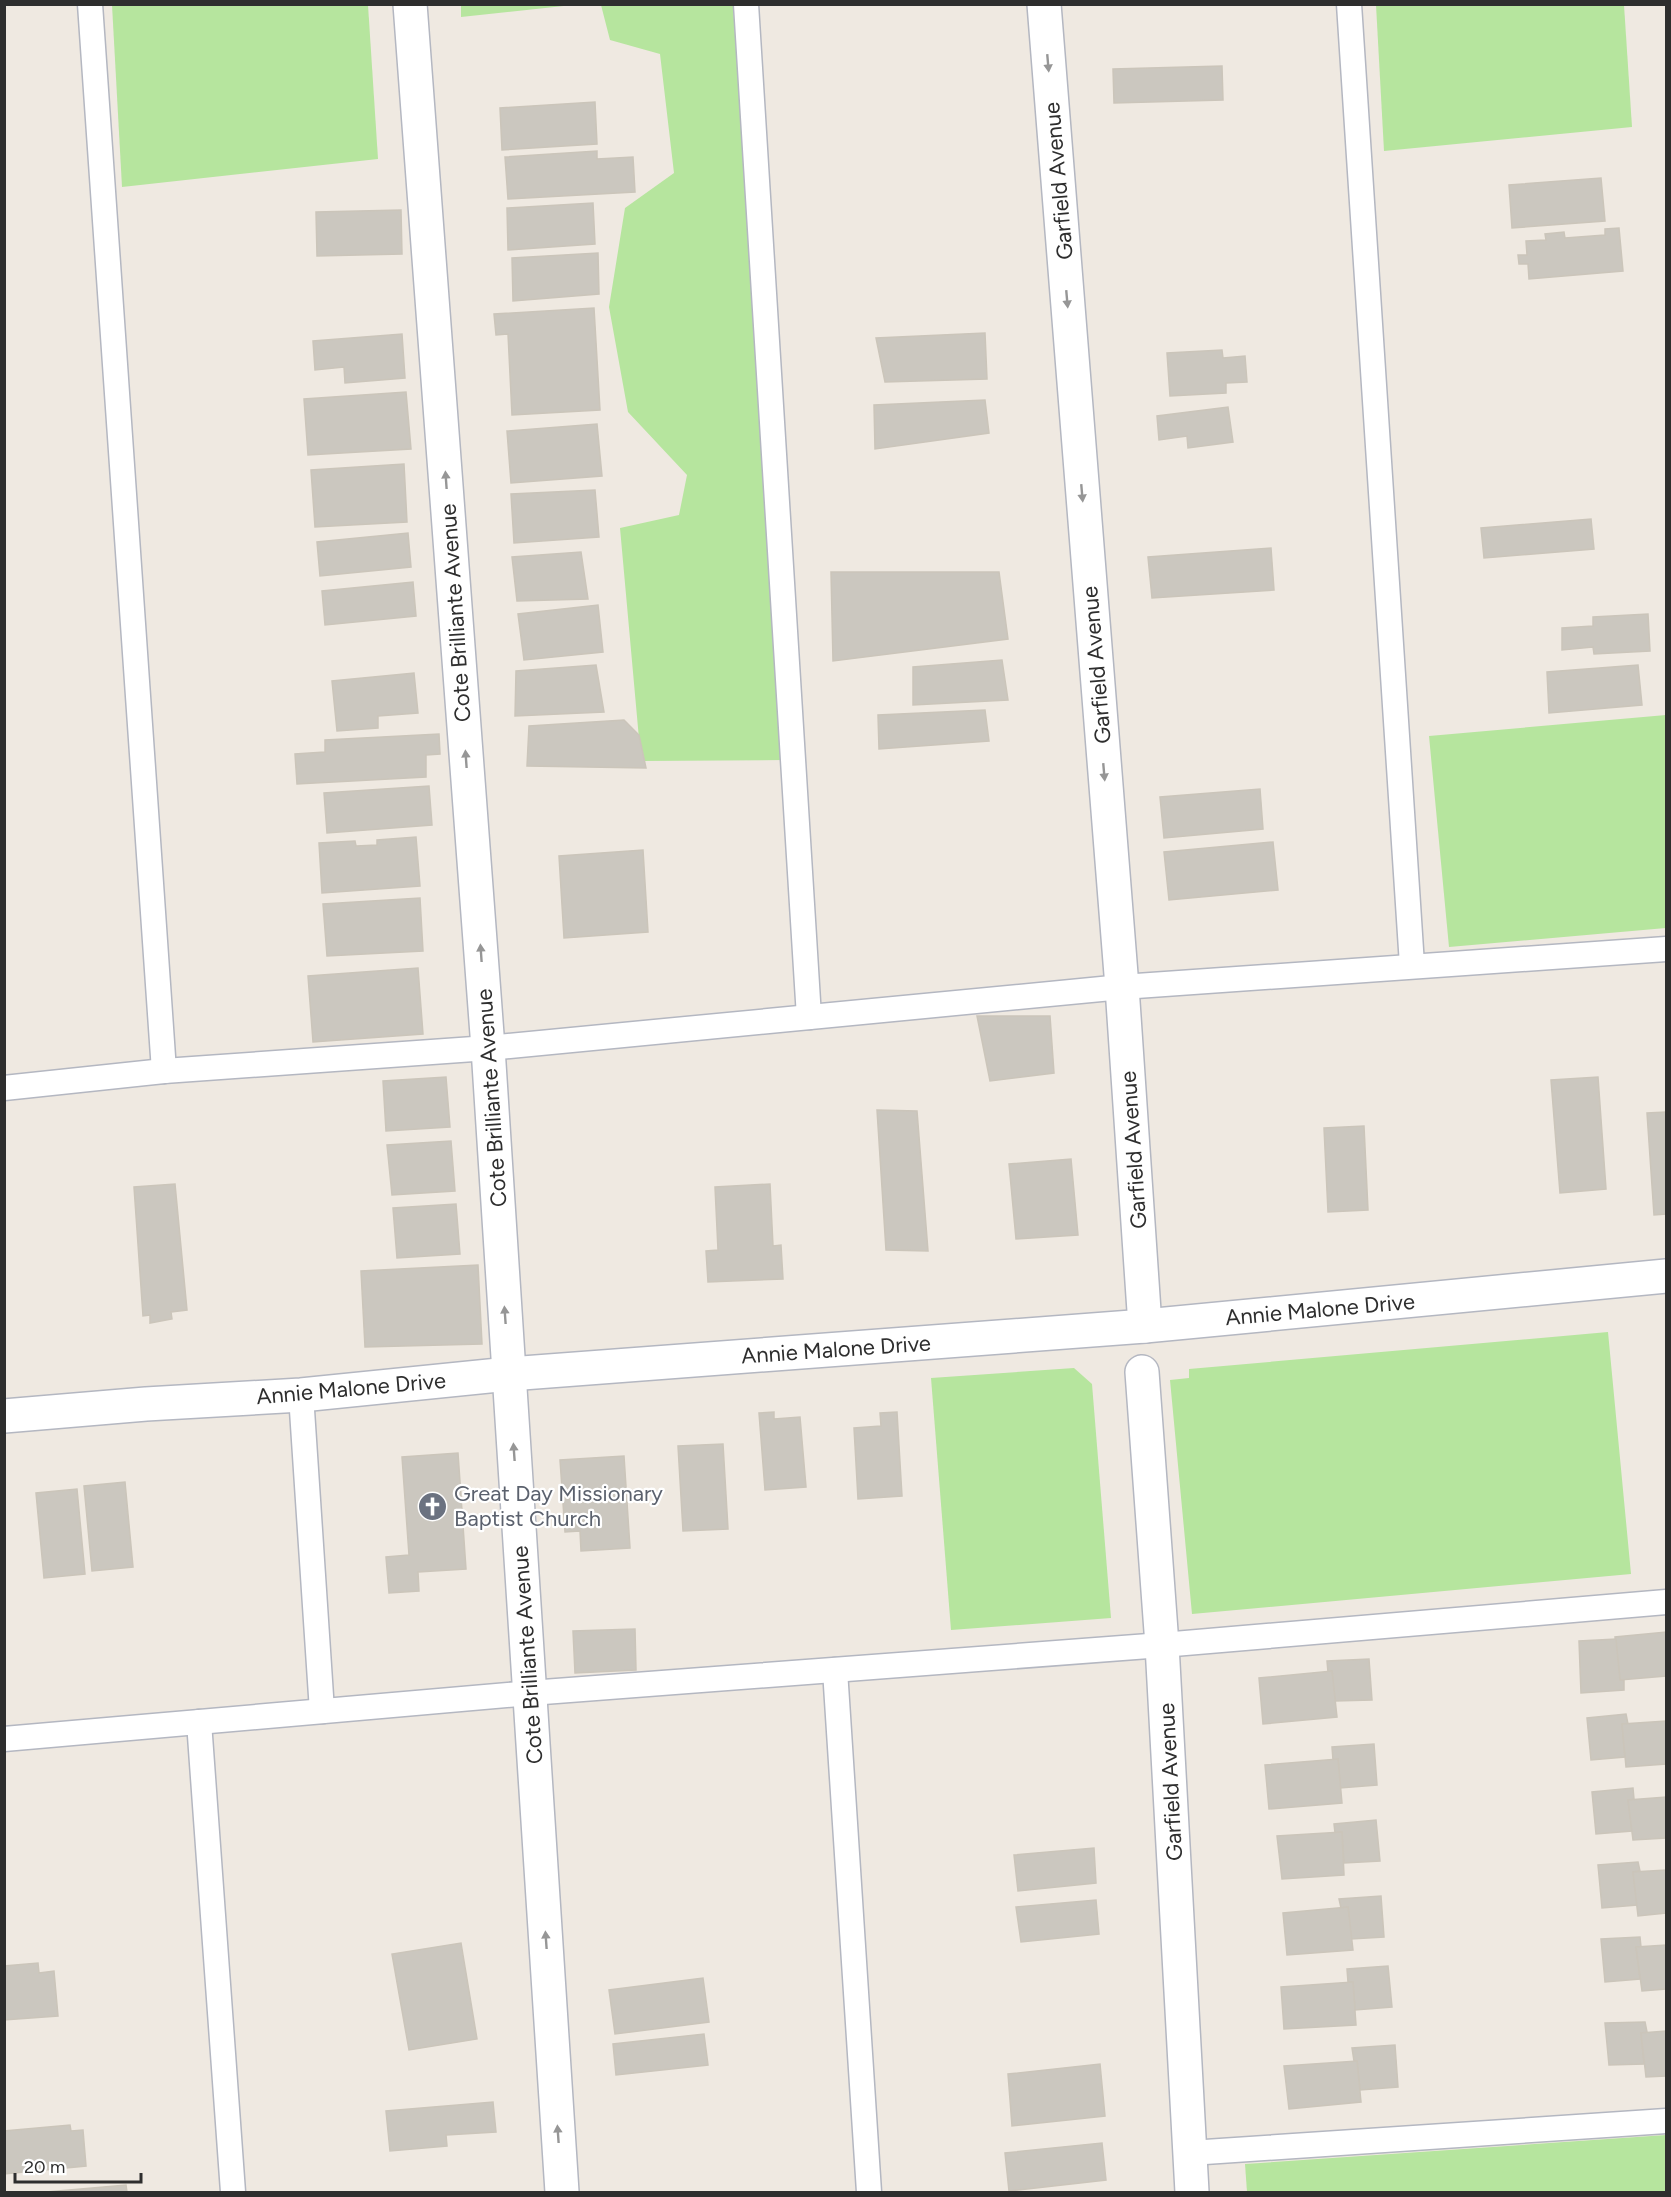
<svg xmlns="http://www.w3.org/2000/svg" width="1671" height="2197" font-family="Figtree,sans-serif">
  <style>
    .green { fill: #b6e59e }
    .building { fill: #cbc7bf; stroke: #cbc5ba; stroke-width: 1.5 }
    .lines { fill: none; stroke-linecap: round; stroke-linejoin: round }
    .lane-casing { stroke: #b4b7c1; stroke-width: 27 }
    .street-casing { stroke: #b4b7c1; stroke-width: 36 }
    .lane { stroke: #fff; stroke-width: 24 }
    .street { stroke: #fff; stroke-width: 33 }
    .oneway { fill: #969696 }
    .labels { text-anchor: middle; stroke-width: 4.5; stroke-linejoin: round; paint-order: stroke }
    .street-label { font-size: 22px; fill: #2e2e2e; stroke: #fff }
    .worship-label { font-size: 22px; fill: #5b616d; stroke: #fff; text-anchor: start }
  </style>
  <rect width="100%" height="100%" fill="#efe9e1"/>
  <g class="green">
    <polygon points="461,4 573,4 573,5 461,17"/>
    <polygon points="112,5 368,5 378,159 122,187"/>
    <polygon points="601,5 733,5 784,760 641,761 620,528 679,515 687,475 628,412 609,307 625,208 674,173 660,54 610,40"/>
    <polygon points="1376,5 1624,5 1632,127 1384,151"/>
    <polygon points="1666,715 1666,928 1449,947 1429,736"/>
    <polygon points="1608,1332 1631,1574 1192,1614 1170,1380 1189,1378 1189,1369"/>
    <polygon points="1074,1368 1092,1384 1111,1618 951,1630 931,1378"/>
    <polygon points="1666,2135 1666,2192 1247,2192 1245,2164"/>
  </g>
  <g class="building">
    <polygon points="1222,66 1223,100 1114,103 1113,69"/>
    <polygon points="595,102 597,144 502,150 500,108"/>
    <polygon points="597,151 597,159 633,157 635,192 508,199 505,157"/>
    <polygon points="1601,178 1605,221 1512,228 1509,185"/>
    <polygon points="593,203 595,244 508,250 507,208"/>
    <polygon points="401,210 402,254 317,256 316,212"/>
    <polygon points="1619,228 1623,271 1529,279 1528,264 1519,264 1518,255 1527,255 1526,241 1546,240 1545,234 1564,232 1565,238 1605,235 1605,229"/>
    <polygon points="598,253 599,294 513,301 512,258"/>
    <polygon points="594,308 600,410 512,415 508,334 496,335 494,314"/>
    <polygon points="985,333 987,379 885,382 876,338"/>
    <polygon points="402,334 405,378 345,383 344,367 315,370 313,341"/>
    <polygon points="1222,350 1223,358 1245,356 1247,382 1226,383 1226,393 1170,396 1167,353"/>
    <polygon points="406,392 411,449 308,455 304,399"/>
    <polygon points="985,400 989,433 875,449 874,405"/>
    <polygon points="1228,407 1233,442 1188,448 1187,436 1159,440 1157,416"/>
    <polygon points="597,424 602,476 511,483 507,431"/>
    <polygon points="404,464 407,522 315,527 311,470"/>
    <polygon points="595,490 599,537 514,543 511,494"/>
    <polygon points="1591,519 1594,549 1484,558 1481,528"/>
    <polygon points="408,533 411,567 320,576 317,542"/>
    <polygon points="1271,548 1274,590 1152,598 1148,557"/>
    <polygon points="581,552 588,599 517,601 512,557"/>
    <polygon points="831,572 999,572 1008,639 833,661"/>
    <polygon points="413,582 416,616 325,625 322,591"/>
    <polygon points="598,605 603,652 524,660 518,614"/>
    <polygon points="1648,614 1650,651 1594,654 1593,647 1562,650 1562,628 1593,626 1593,617"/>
    <polygon points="1002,660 1008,700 913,705 913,667"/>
    <polygon points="596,665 604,712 515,716 516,671"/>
    <polygon points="1638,665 1642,705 1549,713 1547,672"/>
    <polygon points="414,673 418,713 378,716 378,728 337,731 332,681"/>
    <polygon points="985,710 989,741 879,749 878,715"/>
    <polygon points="624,720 639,735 646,768 527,766 529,726"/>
    <polygon points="439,734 440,754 426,755 426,777 297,784 295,754 325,752 325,740"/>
    <polygon points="429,786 432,825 327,833 324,793"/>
    <polygon points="1260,789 1263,829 1164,838 1160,797"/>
    <polygon points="416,837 420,886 322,893 319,843 355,841 356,846 377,845 377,840"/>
    <polygon points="1273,842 1278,890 1169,900 1164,852"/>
    <polygon points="643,850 648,932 564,938 559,856"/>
    <polygon points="420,898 423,951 327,956 323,904"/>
    <polygon points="418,968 423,1034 313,1042 308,976"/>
    <polygon points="977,1016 1050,1016 1054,1073 990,1081"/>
    <polygon points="446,1077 450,1127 386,1131 383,1081"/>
    <polygon points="1598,1077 1606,1189 1560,1193 1551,1080"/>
    <polygon points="877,1110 917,1111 928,1251 886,1250"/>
    <polygon points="1666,1112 1666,1214 1654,1215 1647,1113"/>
    <polygon points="1364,1126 1368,1210 1328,1212 1324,1128"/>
    <polygon points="451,1141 455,1191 392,1195 387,1145"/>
    <polygon points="1071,1159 1078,1235 1016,1239 1009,1164"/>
    <polygon points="175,1184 187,1310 171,1312 172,1319 150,1323 150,1315 143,1316 134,1187"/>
    <polygon points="770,1184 773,1246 781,1245 783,1279 708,1282 706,1251 718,1250 715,1187"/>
    <polygon points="456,1204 460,1254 397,1258 393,1208"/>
    <polygon points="478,1265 482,1344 365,1347 361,1271"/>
    <polygon points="774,1412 774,1419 800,1417 806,1487 765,1490 759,1413"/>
    <polygon points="897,1412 902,1496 858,1499 854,1428 881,1426 880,1413"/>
    <polygon points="723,1444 728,1529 683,1531 678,1446"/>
    <polygon points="458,1453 466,1569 418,1572 419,1591 389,1593 386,1557 409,1555 402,1457"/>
    <polygon points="624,1456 630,1548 581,1551 580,1531 565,1532 560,1460"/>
    <polygon points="125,1482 133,1567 92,1571 84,1486"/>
    <polygon points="77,1489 85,1574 44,1578 36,1493"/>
    <polygon points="635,1629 636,1670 575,1673 573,1631"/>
    <polygon points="1666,1632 1666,1676 1620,1680 1615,1637"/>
    <polygon points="1616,1639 1620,1680 1624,1680 1624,1690 1581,1693 1579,1641"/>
    <polygon points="1369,1659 1372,1700 1335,1701 1332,1671 1328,1672 1327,1661"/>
    <polygon points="1332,1671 1337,1717 1263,1724 1259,1678"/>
    <polygon points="1626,1714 1628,1724 1622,1724 1625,1757 1591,1760 1587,1718"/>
    <polygon points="1666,1721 1666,1764 1626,1767 1622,1724"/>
    <polygon points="1374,1744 1377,1785 1340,1788 1338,1759 1333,1760 1332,1747"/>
    <polygon points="1338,1759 1342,1803 1269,1809 1265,1765"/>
    <polygon points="1633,1788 1634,1799 1628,1800 1632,1831 1596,1834 1592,1792"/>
    <polygon points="1666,1797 1666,1838 1633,1840 1628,1800"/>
    <polygon points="1376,1820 1380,1861 1344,1863 1342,1832 1335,1833 1334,1824"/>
    <polygon points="1342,1832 1344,1875 1282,1879 1277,1836"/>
    <polygon points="1094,1848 1096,1883 1018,1891 1014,1855"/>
    <polygon points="1638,1862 1640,1871 1633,1872 1637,1905 1602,1908 1598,1865"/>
    <polygon points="1666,1870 1666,1913 1638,1916 1633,1872"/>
    <polygon points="1381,1896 1384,1937 1351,1939 1348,1907 1341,1908 1339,1899"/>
    <polygon points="1096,1900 1099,1934 1021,1942 1016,1907"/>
    <polygon points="1348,1907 1353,1950 1287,1955 1283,1913"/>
    <polygon points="1640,1937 1641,1947 1636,1947 1640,1979 1605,1982 1601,1939"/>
    <polygon points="461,1943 477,2039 409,2050 392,1954"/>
    <polygon points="1666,1945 1666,1989 1642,1991 1636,1947"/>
    <polygon points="38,1963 39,1973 54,1971 58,2016 4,2020 4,1966"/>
    <polygon points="1388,1966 1392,2007 1355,2010 1353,1982 1348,1982 1347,1969"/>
    <polygon points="703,1978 709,2022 615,2034 609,1990"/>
    <polygon points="1353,1982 1356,2025 1284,2029 1281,1987"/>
    <polygon points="1645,2022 1647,2032 1641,2033 1644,2064 1609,2065 1605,2023"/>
    <polygon points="1666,2031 1666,2076 1646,2077 1641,2033"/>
    <polygon points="704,2034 708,2065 616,2075 613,2044"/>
    <polygon points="1395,2045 1398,2087 1360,2090 1357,2061 1354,2061 1352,2048"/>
    <polygon points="1357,2061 1361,2102 1289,2109 1284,2066"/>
    <polygon points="1100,2064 1105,2116 1012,2126 1008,2074"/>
    <polygon points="493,2102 496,2132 446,2135 447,2146 390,2151 386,2111"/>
    <polygon points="70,2125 71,2131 83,2130 86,2166 4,2174 4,2131"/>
    <polygon points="1102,2143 1106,2180 1009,2191 1005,2153"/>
    <polygon points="126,2185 127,2192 46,2192"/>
  </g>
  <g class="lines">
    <defs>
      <g id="lane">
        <polyline points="90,4 164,1071"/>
        <polyline points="746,4 809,1017"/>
        <polyline points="1349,4 1412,965"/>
        <polyline points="4,1088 164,1071 488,1048 1122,987 1666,949"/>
        <polyline points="301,1395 322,1711"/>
        <polyline points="835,1670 869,2192"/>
        <polyline points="199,1722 233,2192"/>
        <polyline points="4,1739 530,1693 1162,1645 1666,1602"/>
        <polyline points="1190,2153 1666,2121"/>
      </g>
      <g id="street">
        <polyline points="410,4 488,1048 562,2192"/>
        <polyline points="1044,4 1122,987 1145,1326"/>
        <polyline points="1142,1372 1162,1645 1192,2192"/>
        <polyline points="4,1416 146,1404 301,1395 509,1374 1145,1326 1666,1276"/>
      </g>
    </defs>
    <use href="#lane" class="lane-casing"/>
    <use href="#street" class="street-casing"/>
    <use href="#lane" class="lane"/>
    <use href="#street" class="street"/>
  </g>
  <defs><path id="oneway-solid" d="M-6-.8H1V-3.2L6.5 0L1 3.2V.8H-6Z" transform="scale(1.5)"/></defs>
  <g class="oneway">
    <use href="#oneway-solid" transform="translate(1048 63) rotate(85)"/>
    <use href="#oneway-solid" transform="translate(1067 299) rotate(85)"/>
    <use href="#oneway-solid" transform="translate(446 480) rotate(-94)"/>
    <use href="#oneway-solid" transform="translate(1082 493) rotate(85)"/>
    <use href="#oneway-solid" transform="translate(466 759) rotate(-94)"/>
    <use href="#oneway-solid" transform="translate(1104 772) rotate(85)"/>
    <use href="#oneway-solid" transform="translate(481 953) rotate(-94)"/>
    <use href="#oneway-solid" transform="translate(505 1315) rotate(-94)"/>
    <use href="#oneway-solid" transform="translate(514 1452) rotate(-94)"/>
    <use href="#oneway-solid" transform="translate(546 1940) rotate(-94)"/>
    <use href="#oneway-solid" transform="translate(558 2134) rotate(-94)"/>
  </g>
  <defs>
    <symbol id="church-disc" viewBox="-11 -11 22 22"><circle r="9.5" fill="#6b7280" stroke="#fff"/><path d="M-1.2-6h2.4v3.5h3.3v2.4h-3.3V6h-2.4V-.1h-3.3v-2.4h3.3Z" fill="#fff"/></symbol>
  </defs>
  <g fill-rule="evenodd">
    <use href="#church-disc" x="416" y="1490" width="33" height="33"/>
  </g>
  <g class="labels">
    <g class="street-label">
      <text transform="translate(1058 181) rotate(-95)" y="8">Garfield Avenue</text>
      <text transform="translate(455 613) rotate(-94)" y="8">Cote Brilliante Avenue</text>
      <text transform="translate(1096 665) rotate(-95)" y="8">Garfield Avenue</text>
      <text transform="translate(491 1098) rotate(-94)" y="8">Cote Brilliante Avenue</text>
      <text transform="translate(1133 1150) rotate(-94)" y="8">Garfield Avenue</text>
      <text transform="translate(1320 1309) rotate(-5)" y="8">Annie Malone Drive</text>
      <text transform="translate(836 1349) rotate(-4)" y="8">Annie Malone Drive</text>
      <text transform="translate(351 1388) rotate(-5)" y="8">Annie Malone Drive</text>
      <text transform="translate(527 1655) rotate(-94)" y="8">Cote Brilliante Avenue</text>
      <text transform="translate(1170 1782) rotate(-93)" y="8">Garfield Avenue</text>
    </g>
    <g class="worship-label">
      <text x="454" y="1501">Great Day Missionary<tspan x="454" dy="25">Baptist Church</tspan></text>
    </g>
  </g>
  <rect width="1671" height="2197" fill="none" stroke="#2e2e2e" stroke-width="12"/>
  <path d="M15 2173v9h126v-9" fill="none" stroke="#2e2e2e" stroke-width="3"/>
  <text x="24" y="2173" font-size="18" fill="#2e2e2e" stroke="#ffffff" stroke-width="4.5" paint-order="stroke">20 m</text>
</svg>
